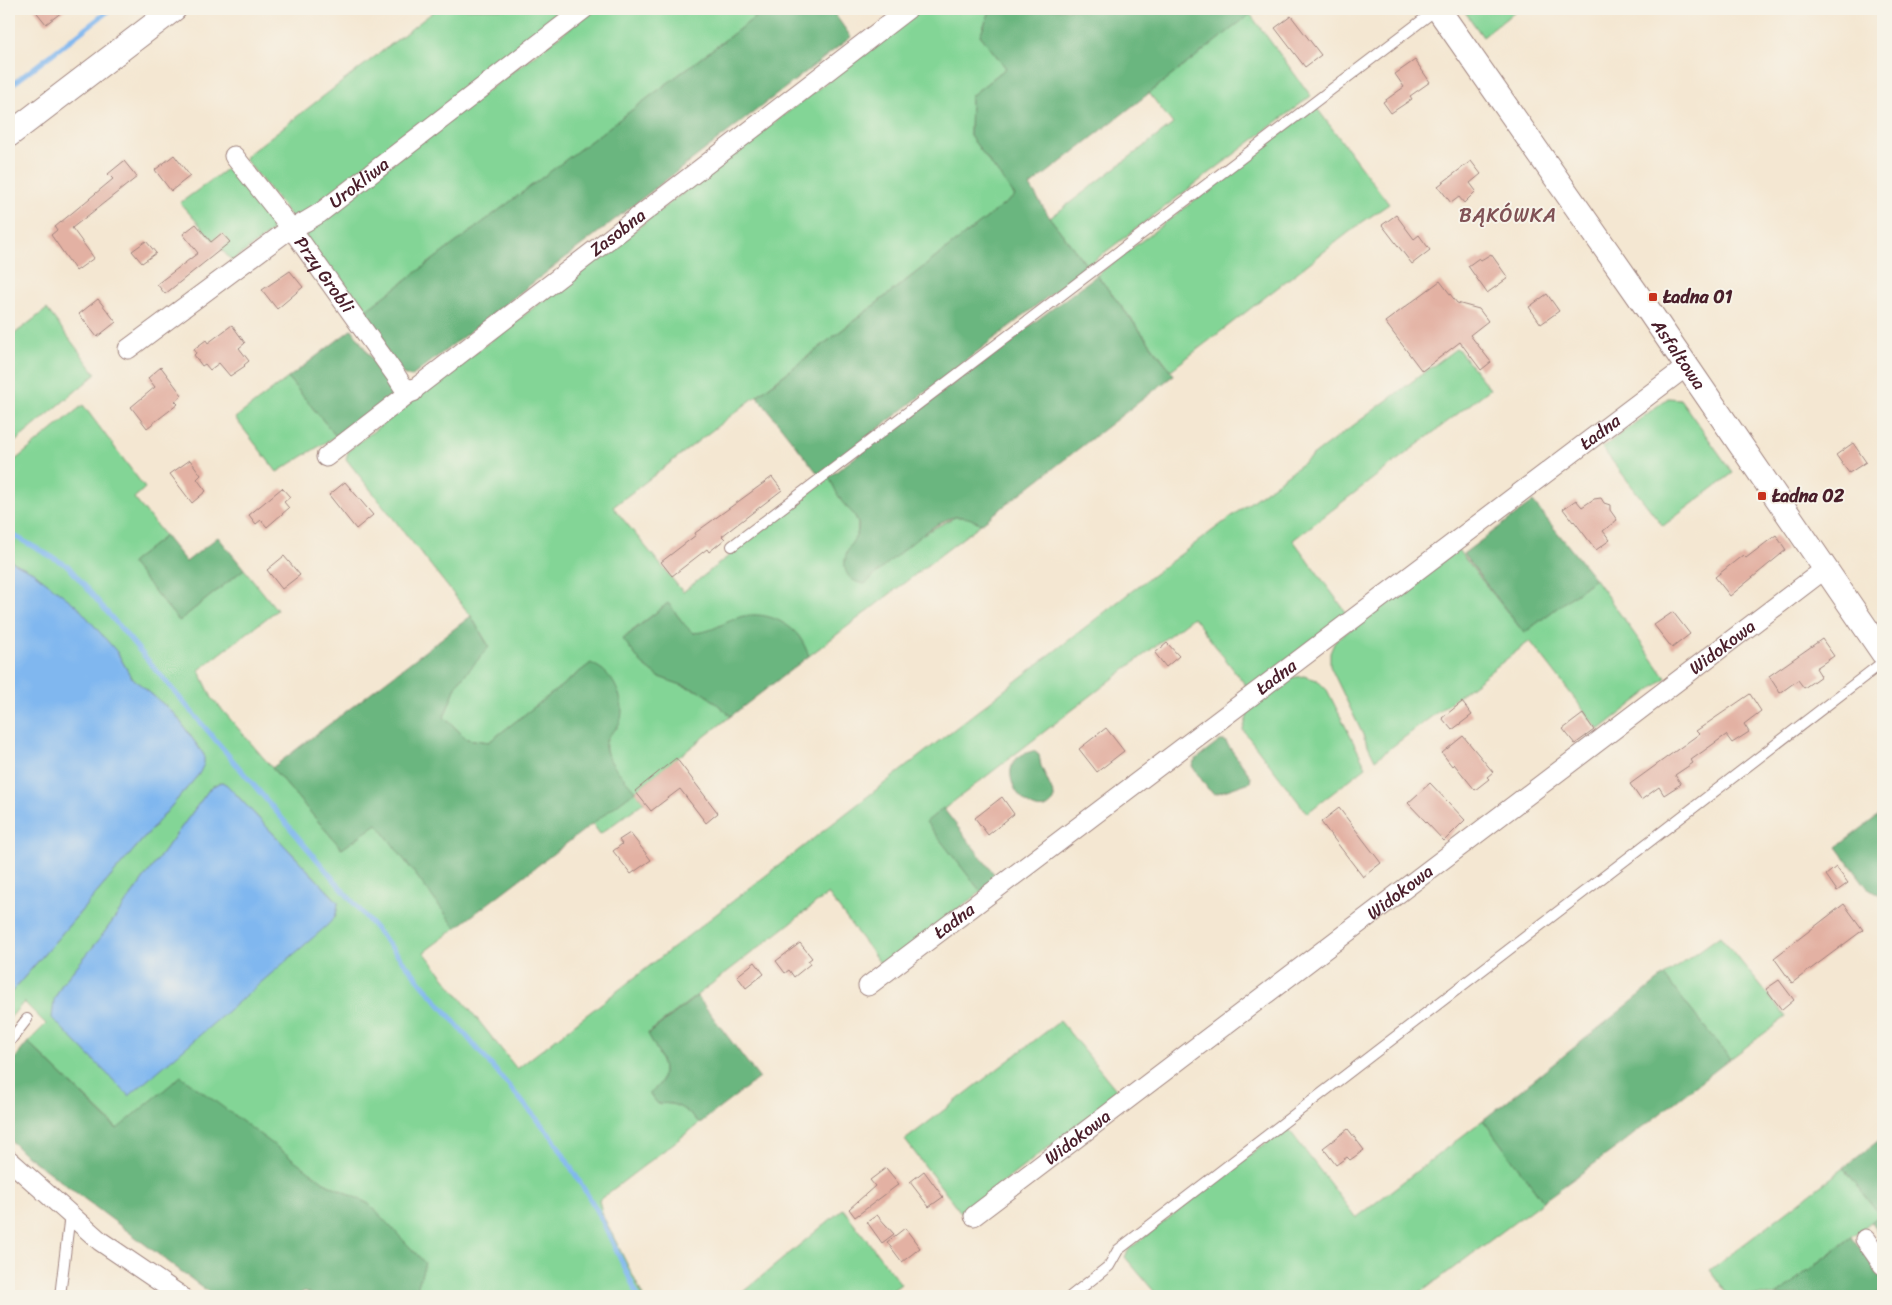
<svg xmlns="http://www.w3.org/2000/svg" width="1892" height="1305" font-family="Sriracha,sans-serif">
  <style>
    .green { fill: #83d596; stroke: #667a60; fill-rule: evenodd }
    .forest { fill: #6ab67f; stroke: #5a6a55 }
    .water { fill: #80b7ef; stroke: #656b8d }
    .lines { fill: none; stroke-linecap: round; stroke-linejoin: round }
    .stream { stroke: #80b7ef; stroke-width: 5 }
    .building { fill: #e3b1a3 }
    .service-casing { stroke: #9f837e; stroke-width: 12 }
    .minor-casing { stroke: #9f837e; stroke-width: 21 }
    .tertiary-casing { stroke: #9f837e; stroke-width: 26 }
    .service { stroke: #fff; stroke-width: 10 }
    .minor { stroke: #fff; stroke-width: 19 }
    .tertiary { stroke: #fff; stroke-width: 24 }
    .poi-dot { fill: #c8321e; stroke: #f7f3e8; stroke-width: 2 }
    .labels { text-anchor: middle; stroke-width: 4; stroke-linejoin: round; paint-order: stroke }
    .street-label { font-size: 18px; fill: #4a1f2b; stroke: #f7f3e8 }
    .poi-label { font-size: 18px; font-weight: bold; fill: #4a1f2b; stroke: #f7f3e8; text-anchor: start }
    .quarter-label { font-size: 20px; letter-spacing: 1px; fill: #805255; stroke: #f7f3e8 }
  </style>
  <rect width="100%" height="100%" fill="#f7f3e8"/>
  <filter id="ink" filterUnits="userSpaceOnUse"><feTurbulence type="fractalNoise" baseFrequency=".02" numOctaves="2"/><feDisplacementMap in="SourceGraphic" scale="10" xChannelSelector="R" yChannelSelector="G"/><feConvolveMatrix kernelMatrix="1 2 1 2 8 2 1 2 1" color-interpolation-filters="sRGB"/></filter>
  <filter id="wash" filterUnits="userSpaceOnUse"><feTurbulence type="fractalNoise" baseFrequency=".0096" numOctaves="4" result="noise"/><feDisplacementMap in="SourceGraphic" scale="20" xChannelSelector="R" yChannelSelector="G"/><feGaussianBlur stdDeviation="1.12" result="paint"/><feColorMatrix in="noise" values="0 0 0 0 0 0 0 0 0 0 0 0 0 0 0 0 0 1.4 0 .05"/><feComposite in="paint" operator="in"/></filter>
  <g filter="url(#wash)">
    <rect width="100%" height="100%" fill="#f4e7d2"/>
    <g class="green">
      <polygon points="437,9 574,9 300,220 293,219 245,159 247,155"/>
      <polygon points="595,9 766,9 361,314 306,238 306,229"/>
      <path d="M922,9H991L980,35L1006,68L971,96L970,136L1015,196L613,507L683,592L829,477L843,503L854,513L858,524L857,538L847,551L925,533L955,517H969L981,524L809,656L798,635L737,618L708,632L693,633L684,624L668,603L623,638L642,664L659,677L704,693L731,716L635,791L644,802L600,834L592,823L635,791C624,778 600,758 607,739C608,734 614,730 618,727L591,663L489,742L467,739L444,717L457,684L489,646L471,616L346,459L348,452L354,446Z"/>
      <polygon points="1463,9 1518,9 1483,37"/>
      <polygon points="1250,14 1311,96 1087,266 1050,218 1173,124 1149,93"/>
      <polygon points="1316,107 1389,204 1361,223 1171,370 1097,275"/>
      <polygon points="234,166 276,223 275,229 232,261 180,203 228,168"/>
      <polygon points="47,309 96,374 9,447 9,338"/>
      <path d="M1457,348L1490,389L1293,540L1349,616L1250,691L1193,617L927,822L981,892L883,967L828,894L648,1033C655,1047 671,1070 658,1086C656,1089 652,1091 649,1093L658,1104C678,1101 686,1111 700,1123L599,1200L603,1216L643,1296H408L416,1292L369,1204L324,1182L118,1129L28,1042L46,1024L24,1002L9,1019V995L199,774L204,755L175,714L131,677L117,652L33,572L9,560V465L83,405L145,488L134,498L165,536L131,563L179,621L244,569L277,610L199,670L212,698L342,849L377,823L456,928L424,952L517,1069L1137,587ZM222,782L227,785L338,902L335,918L62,984L98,941L211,787Z"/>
      <polygon points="288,378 336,436 277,472 235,418"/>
      <polygon points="1668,398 1680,399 1733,473 1663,526 1602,448"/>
      <polygon points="1458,550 1524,633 1595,579 1666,678 1599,730 1530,641 1375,760 1330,666 1330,653 1335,641"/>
      <polygon points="1304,676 1317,680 1327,690 1366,767 1307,813 1243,730 1247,717 1247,705 1288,678"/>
      <polygon points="1720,936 1786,1017 1730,1059 1664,976"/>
      <polygon points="1060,1021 1119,1093 962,1214 905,1140"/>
      <polygon points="1483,1120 1543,1201 1416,1296 1158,1296 1125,1257 1129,1249 1287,1127 1356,1218"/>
      <polygon points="1844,1168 1880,1215 1775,1296 1729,1296 1710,1270"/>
      <polygon points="843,1209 901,1284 885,1296 738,1296"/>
    </g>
    <g class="forest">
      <polygon points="766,9 831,9 851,37 411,377 403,374 361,314"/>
      <polygon points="991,9 1148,9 1183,13 1188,9 1257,9 1030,186 1050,218 1087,266 819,475 757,396 1015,196 970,136 971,96 1006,68 980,35"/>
      <path d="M1097,275L1174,375L981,524C972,519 966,516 955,517C933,520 883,568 865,584C847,582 841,569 847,552C850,542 860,537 858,524C856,513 848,510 842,502C837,494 833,485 829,477Z"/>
      <polygon points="352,329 389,385 392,396 385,408 336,436 288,378"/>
      <polygon points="1533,502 1595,579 1524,633 1463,554"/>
      <polygon points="165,536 186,562 218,537 244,569 179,621 131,563"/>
      <path d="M668,603L684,624L693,633C713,632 720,624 737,618C758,610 783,618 798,635C803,641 806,649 809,656L731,716L704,693L659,677L642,664L623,639Z"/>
      <path d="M471,616L489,647L457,684L444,717L467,739L489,742L591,663C596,666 603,669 607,674C619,686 628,713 617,727C612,734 605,736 605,746C607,763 625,778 635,791L456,928L377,824L342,849L272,768Z"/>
      <polygon points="1220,741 1225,741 1251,777 1250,782 1215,794 1208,789 1192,766 1194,761"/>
      <path d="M1034,751L1039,755L1041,766L1054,795V801C1051,804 1048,807 1045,808C1022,815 987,759 1034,751Z"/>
      <polygon points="943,808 998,879 981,892 926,822"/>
      <polygon points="1883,812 1883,897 1867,887 1837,847"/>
      <polygon points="1664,976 1730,1059 1620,1145 1543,1201 1483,1120"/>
      <path d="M697,996L759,1078L700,1123C686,1111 678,1101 658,1104L649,1093C652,1091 656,1088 658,1086C671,1070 655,1047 648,1034Z"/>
      <polygon points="28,1042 117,1129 181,1076 324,1182 369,1204 425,1263 416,1292 408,1296 314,1296 305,1291 295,1296 214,1296 22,1152 9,1139 9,1066"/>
      <polygon points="1883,1137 1883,1240 1871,1222 1880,1215 1844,1168"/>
      <polygon points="1852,1237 1883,1281 1883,1290 1875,1296 1775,1296"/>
    </g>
    <g class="water">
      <polygon points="9,560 33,572 77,606 117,652 131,677 175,714 204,755 204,764 199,774 9,995"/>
      <path d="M222,782L227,785L338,902C338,916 332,921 322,930L129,1096L52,1018L54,1000L62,984L98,941L211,787Z"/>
    </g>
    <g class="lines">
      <g class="stream">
        <polyline points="9,87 111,9"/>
        <polyline points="9,533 68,566 553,1138 598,1212 638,1296"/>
      </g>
    </g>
    <g id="blocks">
      <g class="building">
        <polygon points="34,9 66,9 46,24"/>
        <polygon points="1291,16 1321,55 1305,67 1275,28"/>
        <polygon points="1415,60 1430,82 1410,96 1412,99 1391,113 1383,102 1404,87 1395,74"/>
        <polygon points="174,155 190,176 171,191 155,170"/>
        <polygon points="124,161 137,177 72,228 94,258 76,271 51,235 57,230 55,227 113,179 108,174"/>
        <polygon points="1471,161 1481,174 1470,183 1476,191 1464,203 1459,197 1451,203 1438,186"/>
        <polygon points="1396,215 1414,239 1419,235 1430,250 1412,264 1382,225"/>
        <polygon points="196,224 211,242 222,233 230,242 165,294 157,284 198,253 183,234"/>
        <polygon points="146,241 156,253 142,263 132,251"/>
        <polygon points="1491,254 1508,278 1487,293 1468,266 1479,258 1481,260"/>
        <polygon points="290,271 303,287 277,309 262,290"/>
        <polygon points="1440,281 1457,303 1479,309 1488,321 1470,335 1491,362 1481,370 1460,342 1422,371 1385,322"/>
        <polygon points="1547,294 1559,311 1541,324 1529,307"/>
        <polygon points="98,299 116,322 97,337 79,314"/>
        <polygon points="232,325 245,343 239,348 249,361 244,365 245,366 230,376 219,363 210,370 205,364 202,366 194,355 196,353 194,349 206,340 208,343"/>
        <polygon points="161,367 182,395 175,401 178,404 147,428 131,407 155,387 148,378"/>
        <polygon points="1853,443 1866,462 1849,473 1836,455"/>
        <polygon points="190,460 201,475 197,479 206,491 192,503 170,474"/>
        <polygon points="772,477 782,490 722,536 725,539 709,552 707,549 672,576 661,562 696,535 695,533"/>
        <polygon points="345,482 373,515 356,529 329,495"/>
        <polygon points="282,488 290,497 284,502 289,508 267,527 261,520 256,524 249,515"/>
        <polygon points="1601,498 1604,503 1610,505 1610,510 1617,520 1603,531 1610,540 1596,550 1574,521 1573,522 1563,509 1576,500 1582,507 1594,499"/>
        <polygon points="1776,535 1786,550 1730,596 1715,577 1743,555 1746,558"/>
        <polygon points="284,556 300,575 282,589 267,570"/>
        <polygon points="1673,612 1690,634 1672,648 1654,625"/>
        <polygon points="1822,639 1834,656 1816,668 1821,676 1804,688 1798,680 1780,693 1769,676"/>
        <polygon points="1167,643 1179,656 1166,667 1155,653"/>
        <polygon points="1750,694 1761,711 1744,724 1749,732 1732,743 1726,735 1691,760 1693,763 1675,775 1681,784 1664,795 1659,787 1641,800 1630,784 1699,734 1696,731"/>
        <polygon points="1462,702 1472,715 1452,730 1442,718"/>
        <polygon points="1583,714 1594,730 1575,744 1563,729"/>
        <polygon points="1106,728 1124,751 1097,772 1079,749"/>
        <polygon points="1463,736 1493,772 1487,777 1489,779 1475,790 1454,764 1452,766 1442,753"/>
        <polygon points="676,758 718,813 706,823 680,789 651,811 635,791"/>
        <polygon points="1430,783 1465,820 1444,841 1408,803"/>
        <polygon points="1002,797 1014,814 988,835 975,818"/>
        <polygon points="1339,808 1381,863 1363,877 1321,822"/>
        <polygon points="630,833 651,860 631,874 613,851 622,844 619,840"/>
        <polygon points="1836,867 1848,883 1837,891 1826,875"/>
        <polygon points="1844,904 1863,930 1792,983 1774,958"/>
        <polygon points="800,943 812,958 808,961 810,964 794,977 789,970 785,973 776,961"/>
        <polygon points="755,962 764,974 746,988 737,976"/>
        <polygon points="1779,980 1794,1000 1782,1010 1766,989"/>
        <polygon points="1348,1129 1364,1150 1350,1160 1347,1157 1336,1165 1323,1148"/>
        <polygon points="886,1168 899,1184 855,1217 849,1209 875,1186 870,1180"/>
        <polygon points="924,1171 943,1197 929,1207 910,1182"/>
        <polygon points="877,1215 894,1234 882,1243 867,1222"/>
        <polygon points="905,1228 920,1248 902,1262 887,1242"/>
      </g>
    </g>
  </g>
  <g filter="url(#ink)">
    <use href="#blocks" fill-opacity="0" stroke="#9f837e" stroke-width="1"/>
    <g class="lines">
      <defs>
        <g id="service">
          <polyline points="732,546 1437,9"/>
          <polyline points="9,1042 27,1019"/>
          <polyline points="60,1296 70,1214"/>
          <polyline points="1071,1296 1109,1266 1118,1250 1883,662"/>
        </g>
        <g id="minor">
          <path id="s1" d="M234,156L291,228L397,377L402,385L413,392"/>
          <path id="s2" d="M128,349L291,228L305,222L320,213L584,9"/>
          <path id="s3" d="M326,457L908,9"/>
          <path id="s4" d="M868,986L1686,367"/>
          <polyline points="9,1160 100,1241 181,1296"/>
          <path id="s5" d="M974,1216L1825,569"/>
          <polyline points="1865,1239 1883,1265"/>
        </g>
        <g id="tertiary">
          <path id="s6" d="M1438,9L1649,311L1883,653"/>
          <polyline points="9,135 174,9"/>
        </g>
      </defs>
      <use href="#service" class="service-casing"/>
      <use href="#minor" class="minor-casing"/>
      <use href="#tertiary" class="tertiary-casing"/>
      <use href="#service" class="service"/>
      <use href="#minor" class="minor"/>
      <use href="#tertiary" class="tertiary"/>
    </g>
  </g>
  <g class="poi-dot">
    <rect x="1648" y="292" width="10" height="10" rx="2.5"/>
    <rect x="1757" y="491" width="10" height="10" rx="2.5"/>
  </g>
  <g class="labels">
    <g class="street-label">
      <text dy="6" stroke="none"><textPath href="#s2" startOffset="285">Urokliwa</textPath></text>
      <text dy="6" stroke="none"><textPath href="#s3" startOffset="368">Zasobna</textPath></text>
      <text dy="6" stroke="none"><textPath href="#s1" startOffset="149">Przy Grobli</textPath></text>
      <text dy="6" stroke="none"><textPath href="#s6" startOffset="421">Asfaltowa</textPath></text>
      <text dy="6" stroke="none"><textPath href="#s4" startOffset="918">Ładna</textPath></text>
      <text dy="6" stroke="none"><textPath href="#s5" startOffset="940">Widokowa</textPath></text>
      <text dy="6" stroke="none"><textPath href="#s4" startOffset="512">Ładna</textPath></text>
      <text dy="6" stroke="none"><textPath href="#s5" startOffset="535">Widokowa</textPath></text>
      <text dy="6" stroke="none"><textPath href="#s4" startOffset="108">Ładna</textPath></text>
      <text dy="6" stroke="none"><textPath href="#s5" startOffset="130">Widokowa</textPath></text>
    </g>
    <g class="poi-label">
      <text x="1663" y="303">Ładna 01</text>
      <text x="1772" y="502">Ładna 02</text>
    </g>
    <g class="quarter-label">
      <text x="1508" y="222">BĄKÓWKA</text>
    </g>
  </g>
  <rect width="1892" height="1305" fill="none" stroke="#f7f3e8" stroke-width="30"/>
</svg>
